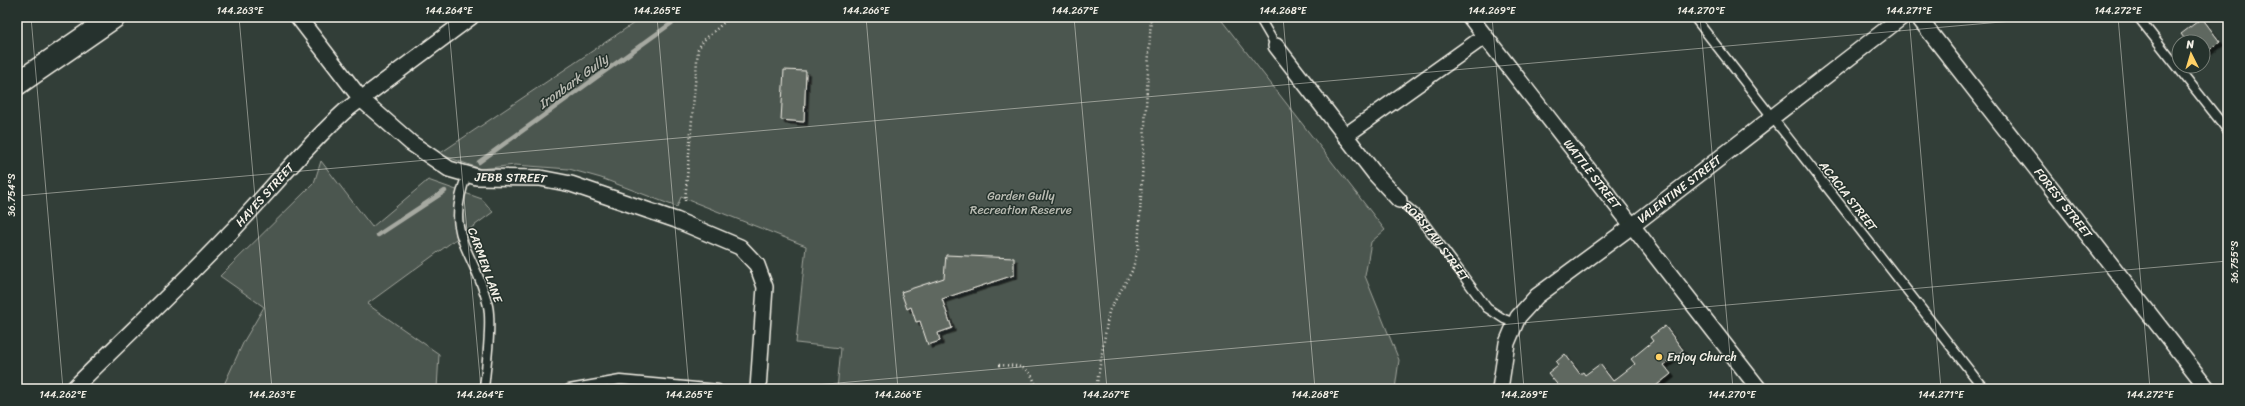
<svg xmlns="http://www.w3.org/2000/svg" width="2245" height="406" font-family="Sriracha,sans-serif">
  <style>
    .green { fill: #4c564f; stroke: #a0a49c }
    .lines { fill: none; stroke-linecap: round; stroke-linejoin: round }
    .stream { stroke: #a6a9a1; stroke-width: 4.5 }
    .building { fill: #5f6861; stroke: #f4f1e8; filter: url(#shadow) }
    .lane-casing { stroke: #f4f1e8; stroke-width: 11 }
    .street-casing { stroke: #f4f1e8; stroke-width: 18 }
    .secondary-casing { stroke: #f4f1e8; stroke-width: 25 }
    .path { stroke: #f4f1e8; stroke-width: 2.5; stroke-dasharray: 1 3; stroke-linecap: butt }
    .lane { stroke: #26332d; stroke-width: 8 }
    .street { stroke: #26332d; stroke-width: 15 }
    .secondary { stroke: #26332d; stroke-width: 22 }
    .ticks { fill: none; stroke: #f4f1e8; stroke-width: 1; stroke-opacity: 0.45 }
    .poi-dot { fill: #ffd166; stroke: #26332d; stroke-width: 1.5 }
    .labels { text-anchor: middle; stroke-width: 3; stroke-linejoin: round; paint-order: stroke }
    .street-label { font-size: 12px; fill: #f4f1e8; stroke: #26332d }
    .park-label { font-size: 12px; fill: #b9bbb2; stroke: #26332d }
    .poi-label { font-size: 12px; fill: #f4f1e8; stroke: #26332d; text-anchor: start }
    .water-label { font-size: 13px; font-style: italic; fill: #babbb3; stroke: #26332d }
    .neatline { fill: none; stroke: #f4f1e8; stroke-width: 1.5 }
    .ticks-label { font-size: 10px; text-anchor: middle; fill: #f4f1e8 }
  </style>
  <defs>
    <filter id="shadow"><feDropShadow dx="3.5" dy="3.5" stdDeviation="0" flood-color="#0009"/></filter>
  </defs>
  <rect width="100%" height="100%" fill="#323e38"/>
  <filter id="ink" filterUnits="userSpaceOnUse"><feTurbulence type="fractalNoise" baseFrequency=".025" numOctaves="2"/><feDisplacementMap in="SourceGraphic" scale="8" xChannelSelector="R" yChannelSelector="G"/><feConvolveMatrix kernelMatrix="1 2 1 2 8 2 1 2 1" color-interpolation-filters="sRGB"/></filter>
  <g filter="url(#ink)">
    <g class="green">
      <polygon points="643,17 1219,17 1385,230 1371,242 1365,276 1399,360 1395,389 837,389 841,348 796,343 806,246 681,197 677,207 601,178 569,169 515,165 481,169 439,154"/>
      <polygon points="321,161 372,227 428,180 482,199 493,212 367,304 439,354 437,389 222,389 244,341 264,307 220,276 314,183"/>
    </g>
    <g class="lines">
      <g class="stream">
        <polyline points="479,162 680,17"/>
        <polyline points="378,235 445,191"/>
      </g>
    </g>
    <g class="building">
      <polygon points="2202,18 2220,42 2203,55 2203,42 2187,42 2181,34"/>
      <polygon points="784,70 806,71 804,122 781,120"/>
      <polygon points="946,255 1014,258 1014,275 942,299 952,328 938,333 940,341 928,345 920,321 916,322 911,307 907,309 901,292 944,278"/>
      <polygon points="1665,326 1683,350 1664,365 1671,374 1652,389 1561,389 1548,373 1558,365 1556,362 1565,354 1580,374 1583,372 1585,375 1600,364 1613,381 1635,364 1631,359 1653,341 1650,337"/>
    </g>
    <g class="lines">
      <defs>
        <g id="lane">
          <polyline points="1259,17 1276,46"/>
          <polyline points="1694,17 1984,389"/>
          <polyline points="2138,17 2228,131"/>
          <path d="M467,175C442,237 476,251 488,306C492,325 486,368 484,389"/>
          <path id="s1" d="M1399,200L1421,219L1487,308L1504,319L1515,323"/>
          <polyline points="569,389 620,380 718,389"/>
        </g>
        <g id="street">
          <path id="s2" d="M298,17L361,99L411,143L449,169L477,177L540,178L571,184L676,220L740,247L757,265L765,287L758,389"/>
          <path id="s3" d="M1470,17L1759,389"/>
          <path id="s4" d="M1918,17L2208,389"/>
          <polyline points="1276,46 1375,174 1399,200"/>
          <polyline points="1345,136 1485,36"/>
          <path id="s5" d="M73,389C125,337 180,286 230,233C269,192 303,149 345,111L471,17"/>
          <path id="s6" d="M1500,389L1507,343L1518,317L1537,296L1632,226L1902,17"/>
        </g>
        <polyline id="secondary" points="17,84 114,17"/>
      </defs>
      <use href="#lane" class="lane-casing"/>
      <use href="#street" class="street-casing"/>
      <use href="#secondary" class="secondary-casing"/>
      <g class="path">
        <polyline points="685,201 698,49 704,40 730,17"/>
        <path d="M999,365C1022,366 1030,365 1037,389"/>
        <polyline points="1096,389 1109,311 1132,271 1138,250 1151,17"/>
      </g>
      <use href="#lane" class="lane"/>
      <use href="#street" class="street"/>
      <use href="#secondary" class="secondary"/>
    </g>
  </g>
  <path class="ticks" d="M31,17L63,389M239,17L272,389M448,17L481,389M657,17L689,389M866,17L898,389M1074,17L1107,389M1283,17L1315,389M1492,17L1524,389M1700,17L1733,389M1909,17L1941,389M2118,17L2150,389M17,196L2058,17M770,389L2228,261"/>
  <circle class="poi-dot" cx="1659" cy="357" r="4"/>
  <g class="labels">
    <g class="street-label">
      <text dy="4" stroke="none"><textPath href="#s3" startOffset="199">WATTLE STREET</textPath></text>
      <text dy="4" stroke="none"><textPath href="#s2" startOffset="279">JEBB STREET</textPath></text>
      <text dy="4" stroke="none"><textPath href="#s6" startOffset="281">VALENTINE STREET</textPath></text>
      <text dy="4" stroke="none"><textPath href="#s5" startOffset="273">HAYES STREET</textPath></text>
      <text transform="translate(1848 196) rotate(52)" y="4">ACACIA STREET</text>
      <text dy="4" stroke="none"><textPath href="#s4" startOffset="236">FOREST STREET</textPath></text>
      <text dy="4" stroke="none"><textPath href="#s1" startOffset="56">ROBSHAW STREET</textPath></text>
      <text transform="translate(485 265) rotate(70)" y="4">CARMEN LANE</text>
    </g>
    <g class="park-label">
      <text x="1021" y="200">Garden Gully<tspan x="1021" dy="14">Recreation Reserve</tspan></text>
    </g>
    <g class="poi-label">
      <text x="1667" y="361">Enjoy Church</text>
    </g>
    <g class="water-label">
      <text transform="translate(573 81) rotate(-36)" y="5">Ironbark Gully</text>
    </g>
  </g>
  <rect width="2245" height="406" fill="none" stroke="#26332d" stroke-width="44"/>
  <g transform="translate(2191 54) rotate(355)"><circle r="19" fill="#26332d" stroke="#787f78"/>
  <path d="M0-3L7 15L0 10L-7 15Z" fill="#ffd166"/>
  <text y="-6" font-size="11" font-weight="bold" text-anchor="middle" fill="#f4f1e8">N</text>
  </g>
  <rect x="22" y="22" width="2201" height="362" class="neatline"/>
  <g class="ticks-label">
    <text x="240" y="14">144.263°E</text>
    <text x="449" y="14">144.264°E</text>
    <text x="657" y="14">144.265°E</text>
    <text x="866" y="14">144.266°E</text>
    <text x="1075" y="14">144.267°E</text>
    <text x="1283" y="14">144.268°E</text>
    <text x="1492" y="14">144.269°E</text>
    <text x="1701" y="14">144.270°E</text>
    <text x="1909" y="14">144.271°E</text>
    <text x="2118" y="14">144.272°E</text>
    <text transform="translate(11 195) rotate(-90)" y="4">36.754°S</text>
    <text transform="translate(2234 262) rotate(-90)" y="4">36.755°S</text>
    <text x="63" y="398">144.262°E</text>
    <text x="272" y="398">144.263°E</text>
    <text x="480" y="398">144.264°E</text>
    <text x="689" y="398">144.265°E</text>
    <text x="898" y="398">144.266°E</text>
    <text x="1106" y="398">144.267°E</text>
    <text x="1315" y="398">144.268°E</text>
    <text x="1524" y="398">144.269°E</text>
    <text x="1732" y="398">144.270°E</text>
    <text x="1941" y="398">144.271°E</text>
    <text x="2150" y="398">144.272°E</text>
  </g>
</svg>
